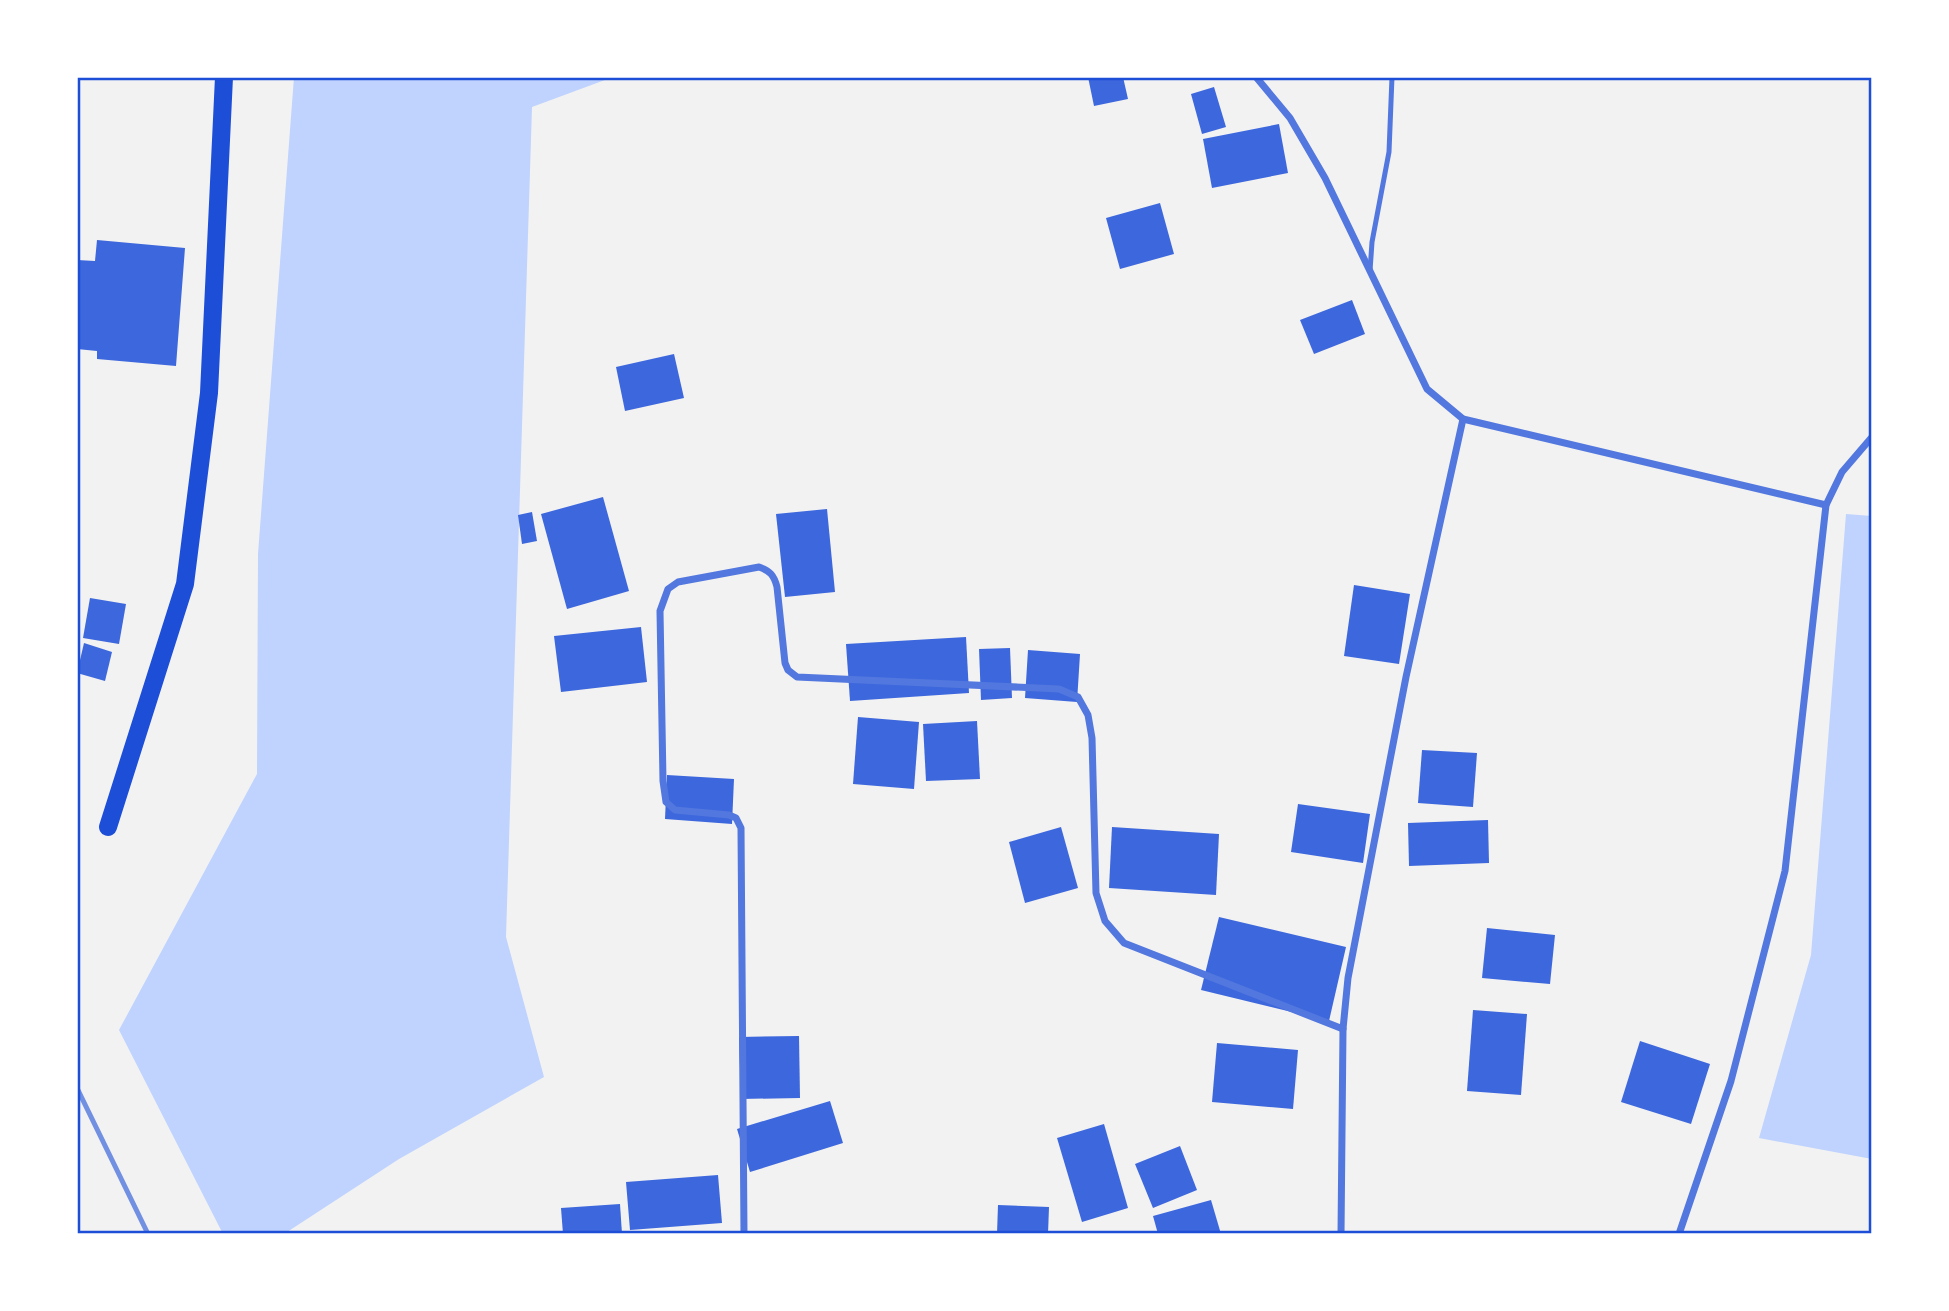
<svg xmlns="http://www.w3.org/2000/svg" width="1949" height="1311" font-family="'Archivo Narrow',sans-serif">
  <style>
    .water { fill: #bfd3fe }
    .building { fill: #3d67dc }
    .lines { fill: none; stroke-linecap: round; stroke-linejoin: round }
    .service { stroke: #5277de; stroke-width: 5 }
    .minor { stroke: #5277de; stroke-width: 7 }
    .primary { stroke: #1d4ed8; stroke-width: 18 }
    .rail { stroke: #7290e2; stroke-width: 5 }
    .neatline { fill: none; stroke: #1d4ed8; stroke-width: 2.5 }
  </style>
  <rect width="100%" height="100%" fill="#f2f2f2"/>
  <g class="water">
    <polygon points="294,77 613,77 532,107 506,937 544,1077 399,1159 284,1234 223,1234 119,1030 257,774 258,554"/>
    <polygon points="1846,514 1872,516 1872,1159 1759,1138 1811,955"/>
  </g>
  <g class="building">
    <polygon points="1088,77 1123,77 1128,99 1094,106"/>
    <polygon points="1214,87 1226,127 1202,134 1191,94"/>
    <polygon points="1279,124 1288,173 1212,188 1203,139"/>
    <polygon points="1160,203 1174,254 1120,269 1106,218"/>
    <polygon points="97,240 185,248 176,366 97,359 97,351 77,349 77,260 95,261"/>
    <polygon points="1352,300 1365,334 1314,354 1300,320"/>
    <polygon points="674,354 684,398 625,411 616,367"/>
    <polygon points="603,497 629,591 567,609 541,514"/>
    <polygon points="827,509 835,592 785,597 776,514"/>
    <polygon points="532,512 537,541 522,544 518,515"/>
    <polygon points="1354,585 1410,594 1399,664 1344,656"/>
    <polygon points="90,598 126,604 119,644 83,638"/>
    <polygon points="641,627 647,682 561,692 554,636"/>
    <polygon points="966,637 969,693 850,701 846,644"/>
    <polygon points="84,643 112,652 105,681 77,673"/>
    <polygon points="1010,648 1012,698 981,700 979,649"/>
    <polygon points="1028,650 1080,654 1077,702 1025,698"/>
    <polygon points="858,717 919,722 914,789 853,784"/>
    <polygon points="977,721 980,779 926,781 923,724"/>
    <polygon points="1422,750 1477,753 1473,807 1418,803"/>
    <polygon points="667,775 734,779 732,824 665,819"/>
    <polygon points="1298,804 1370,814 1363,863 1291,852"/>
    <polygon points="1488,820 1489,863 1409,866 1408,823"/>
    <polygon points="1061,827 1078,888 1025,903 1009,842"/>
    <polygon points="1112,827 1219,834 1216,895 1109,888"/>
    <polygon points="1219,917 1346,947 1329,1021 1201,990"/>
    <polygon points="1487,928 1555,935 1550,984 1482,978"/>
    <polygon points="1473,1010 1527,1014 1521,1095 1467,1091"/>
    <polygon points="799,1036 800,1098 741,1099 739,1037"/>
    <polygon points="1640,1041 1710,1064 1691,1124 1621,1102"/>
    <polygon points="1217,1043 1298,1050 1293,1109 1212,1102"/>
    <polygon points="830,1101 843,1143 750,1172 737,1129"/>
    <polygon points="1104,1124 1128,1208 1082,1222 1057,1138"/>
    <polygon points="1180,1146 1197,1190 1153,1208 1135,1164"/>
    <polygon points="718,1175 722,1223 630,1230 626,1182"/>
    <polygon points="1211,1200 1221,1234 1158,1234 1153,1216"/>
    <polygon points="620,1204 622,1234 563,1234 561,1208"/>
    <polygon points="998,1205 1049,1207 1048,1234 997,1234"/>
  </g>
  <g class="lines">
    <polyline class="service" points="1370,271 1372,242 1389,152 1392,77"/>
    <g class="minor">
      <polyline points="1256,77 1290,118 1325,178 1427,389 1463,419 1826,505"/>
      <path d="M744,1234L741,828L736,818L729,815L675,810L666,802L663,781L660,611L668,589L678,582L759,567C770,571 774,575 777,587L785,663L788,670L797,677L1059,689L1078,697L1088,715L1092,738L1096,893L1105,921L1124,943L1343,1029"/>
      <polyline points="1341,1234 1343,1029 1348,978 1406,677 1463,419"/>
      <polyline points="1679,1234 1731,1081 1785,871 1826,505 1842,472 1872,437"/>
    </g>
    <polyline class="primary" points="108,827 185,584 209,393 224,77"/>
    <polyline class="rail" points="77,1088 148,1234"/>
  </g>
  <rect width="1949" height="1311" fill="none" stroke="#ffffff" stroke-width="158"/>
  <rect x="79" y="79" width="1791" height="1153" class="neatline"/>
</svg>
